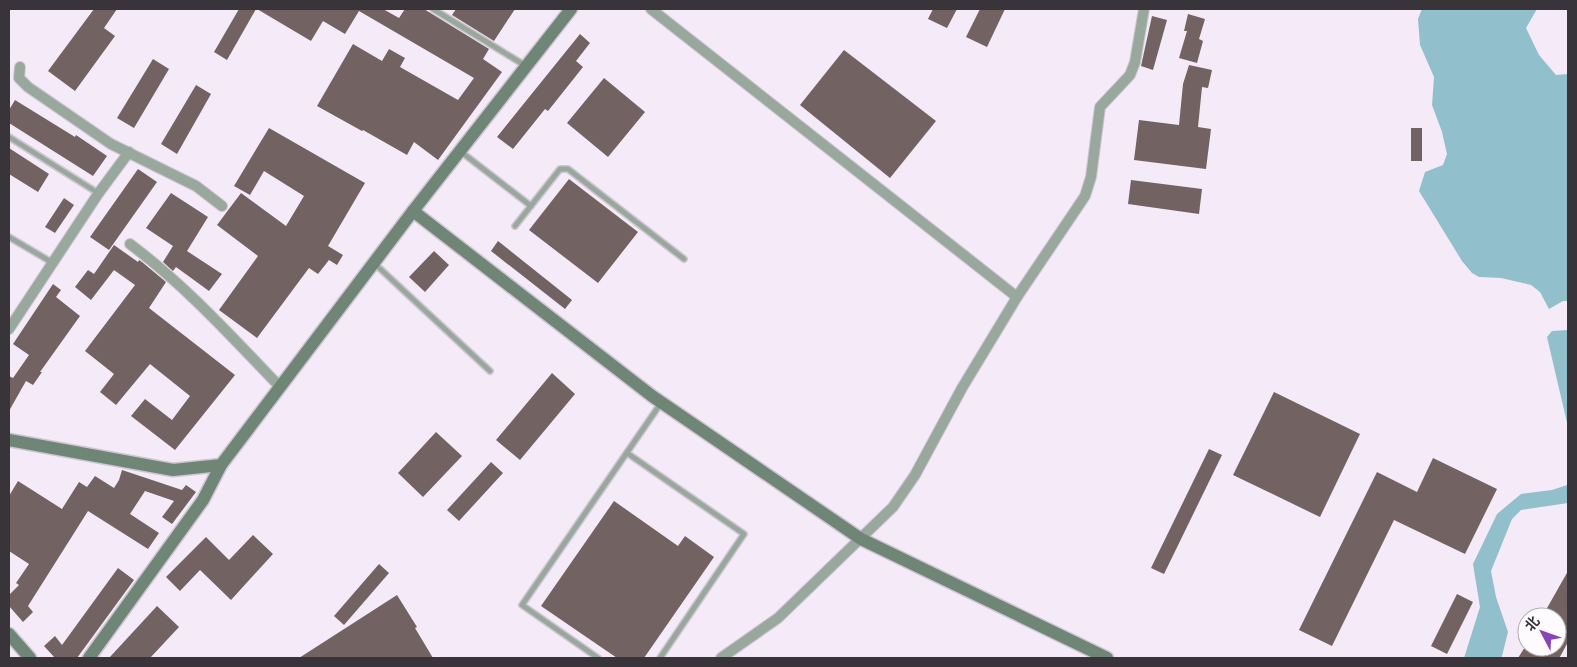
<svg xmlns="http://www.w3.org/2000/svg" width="1577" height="667" font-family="'PT Sans','Noto Sans SC',sans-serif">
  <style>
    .water { fill: #91bfcb }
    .building { fill: #726261 }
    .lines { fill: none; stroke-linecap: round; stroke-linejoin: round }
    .lane-casing { stroke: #cfc6d2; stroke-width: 8 }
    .street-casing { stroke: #cfc6d2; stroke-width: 12 }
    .secondary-casing { stroke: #cfc6d2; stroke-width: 15 }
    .lane { stroke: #99a89d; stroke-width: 5 }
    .street { stroke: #99a89d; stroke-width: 10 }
    .secondary { stroke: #6f8676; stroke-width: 12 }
  </style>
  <rect width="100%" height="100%" fill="#f5ebf8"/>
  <g class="water">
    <polygon points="1422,9 1537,9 1526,28 1539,55 1556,75 1568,74 1568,301 1563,301 1549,309 1540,292 1531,285 1501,278 1479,277 1472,273 1462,261 1419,191 1425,172 1443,165 1447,154 1442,132 1432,105 1434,77 1420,45 1418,19"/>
    <polygon points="1568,330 1568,427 1547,337 1552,331"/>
    <polygon points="1568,481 1568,503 1521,510 1512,519 1491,571 1496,597 1508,632 1502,656 1501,658 1464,658 1480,607 1473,564 1497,514 1521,494 1552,490 1567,485"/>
  </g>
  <g class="building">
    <polygon points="94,9 117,9 104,28 115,36 75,91 48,71"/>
    <polygon points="239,9 256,9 227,60 214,52"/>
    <polygon points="257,9 383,9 399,18 405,9 424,9 489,49 483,59 502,72 438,160 414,142 407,155 363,130 362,131 317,106 353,44 382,61 389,49 405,58 400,67 458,100 474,78 359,11 345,34 323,21 311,41"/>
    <polygon points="456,9 515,9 494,41 452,15"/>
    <polygon points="933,9 957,9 947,28 928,19"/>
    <polygon points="980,9 1005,9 987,47 966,37"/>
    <polygon points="1188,14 1205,19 1199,39 1203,41 1197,63 1179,58 1187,31 1184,31"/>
    <polygon points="1152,16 1167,20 1153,70 1141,66"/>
    <polygon points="580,34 590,43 576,61 583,67 548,111 545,109 513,149 497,137"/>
    <polygon points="844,50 936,121 890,178 800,105"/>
    <polygon points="153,59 169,69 134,128 117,118"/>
    <polygon points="1189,65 1212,70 1208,88 1202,87 1198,127 1211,129 1206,169 1134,160 1139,120 1179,125 1183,84"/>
    <polygon points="604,78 645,112 608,157 567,123"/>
    <polygon points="196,85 211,94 177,154 161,144"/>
    <polygon points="15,100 75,137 76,135 107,156 93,176 9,123 9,110"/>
    <polygon points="269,128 365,183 328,246 343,255 337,265 329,260 318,274 309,268 257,338 219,310 258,256 217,225 241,193 286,226 304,196 264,171 250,195 234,186"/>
    <rect x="1411" y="128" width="11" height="33"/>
    <polygon points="9,148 49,174 38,192 9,174"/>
    <polygon points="138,169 157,182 109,250 90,237"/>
    <polygon points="569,179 638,232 598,283 529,230"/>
    <polygon points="1131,180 1202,189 1199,214 1128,204"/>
    <polygon points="171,193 208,217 187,251 222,274 209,291 176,267 173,271 163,262 173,246 146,228"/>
    <polygon points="64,198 74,205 55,233 45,227"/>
    <polygon points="498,241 572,300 565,309 491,251"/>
    <polygon points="114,245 138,262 139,260 142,262 166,282 149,308 235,375 175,450 131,416 145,399 172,420 190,396 150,364 116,405 100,392 114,374 85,351 135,285 114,270 91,300 75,287 88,270 94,274"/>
    <polygon points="434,251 449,265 425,292 409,277"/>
    <polygon points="53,284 61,290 56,297 80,316 40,372 42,372 33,385 26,381 9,411 9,376 13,378 29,355 13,344"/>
    <polygon points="552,373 575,394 520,460 496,440"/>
    <polygon points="1274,392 1360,434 1320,517 1233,475"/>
    <polygon points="436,432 462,456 423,497 398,473"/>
    <polygon points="1209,449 1222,455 1164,574 1151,568"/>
    <polygon points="1433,458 1497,489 1465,554 1394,520 1332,646 1299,630 1377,472 1417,492"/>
    <polygon points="491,462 503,473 459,521 447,510"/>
    <polygon points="122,470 182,490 186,485 196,492 172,524 162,517 174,501 145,491 130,514 159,533 148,549 88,511 28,606 33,612 23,622 9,606 9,595 19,585 16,583 29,564 9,551 9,496 18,481 62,509 79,482 87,487 95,476 114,488 119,480"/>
    <polygon points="614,501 678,546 685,536 714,557 644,658 617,658 541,606"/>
    <polygon points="253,535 273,554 231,600 200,570 180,591 166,577 206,537 229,560"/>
    <polygon points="379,564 389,573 344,625 334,616"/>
    <polygon points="118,568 134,580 77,658 55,658 44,646 55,636 62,645"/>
    <polygon points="1568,571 1568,642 1561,655 1559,658 1518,658 1525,647 1557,647 1557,617 1542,617"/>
    <polygon points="1457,594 1473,602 1447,654 1431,646"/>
    <polygon points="397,595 417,627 415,628 433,658 299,658"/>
    <polygon points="157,606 179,627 150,658 109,658"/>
  </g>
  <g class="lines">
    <defs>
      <g id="lane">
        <polyline points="433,9 526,66"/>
        <polyline points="9,137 98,193"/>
        <polyline points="460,151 531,206"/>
        <polyline points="515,226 560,169 568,169 684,259"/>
        <polyline points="9,237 53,263"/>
        <polyline points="375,264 490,371"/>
        <polyline points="627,453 744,534 660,658"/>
        <polyline points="598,658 522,605 661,403"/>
      </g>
      <g id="street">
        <polyline points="651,9 1017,297"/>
        <polyline points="20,67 19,78 28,87 111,144 196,186 222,206"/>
        <path d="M130,244C186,286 232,337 280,387"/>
        <polyline points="9,329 98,194 129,152"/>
        <polyline points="721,658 778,618 893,507 915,475 962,388 1017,297 1085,196 1091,177 1100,107 1130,75 1135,62 1144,9"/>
      </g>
      <g id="secondary">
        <polyline points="413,211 652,396 861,539 1107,658"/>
        <polyline points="9,440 173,470 221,465 413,211 571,9"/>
        <polyline points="9,634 30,658"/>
        <polyline points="89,658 203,500 221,465"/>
      </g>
    </defs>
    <use href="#lane" class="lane-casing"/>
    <use href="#street" class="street-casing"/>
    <use href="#secondary" class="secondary-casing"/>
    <use href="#lane" class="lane"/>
    <use href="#street" class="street"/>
    <use href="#secondary" class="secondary"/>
  </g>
  <rect width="1577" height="667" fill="none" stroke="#383439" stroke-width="20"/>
  <g transform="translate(1542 632) rotate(311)"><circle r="24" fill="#fdfbfe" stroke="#aeabaf"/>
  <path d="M0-4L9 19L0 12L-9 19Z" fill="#8744b8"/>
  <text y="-8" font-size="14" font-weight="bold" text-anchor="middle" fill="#383439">北</text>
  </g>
</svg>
